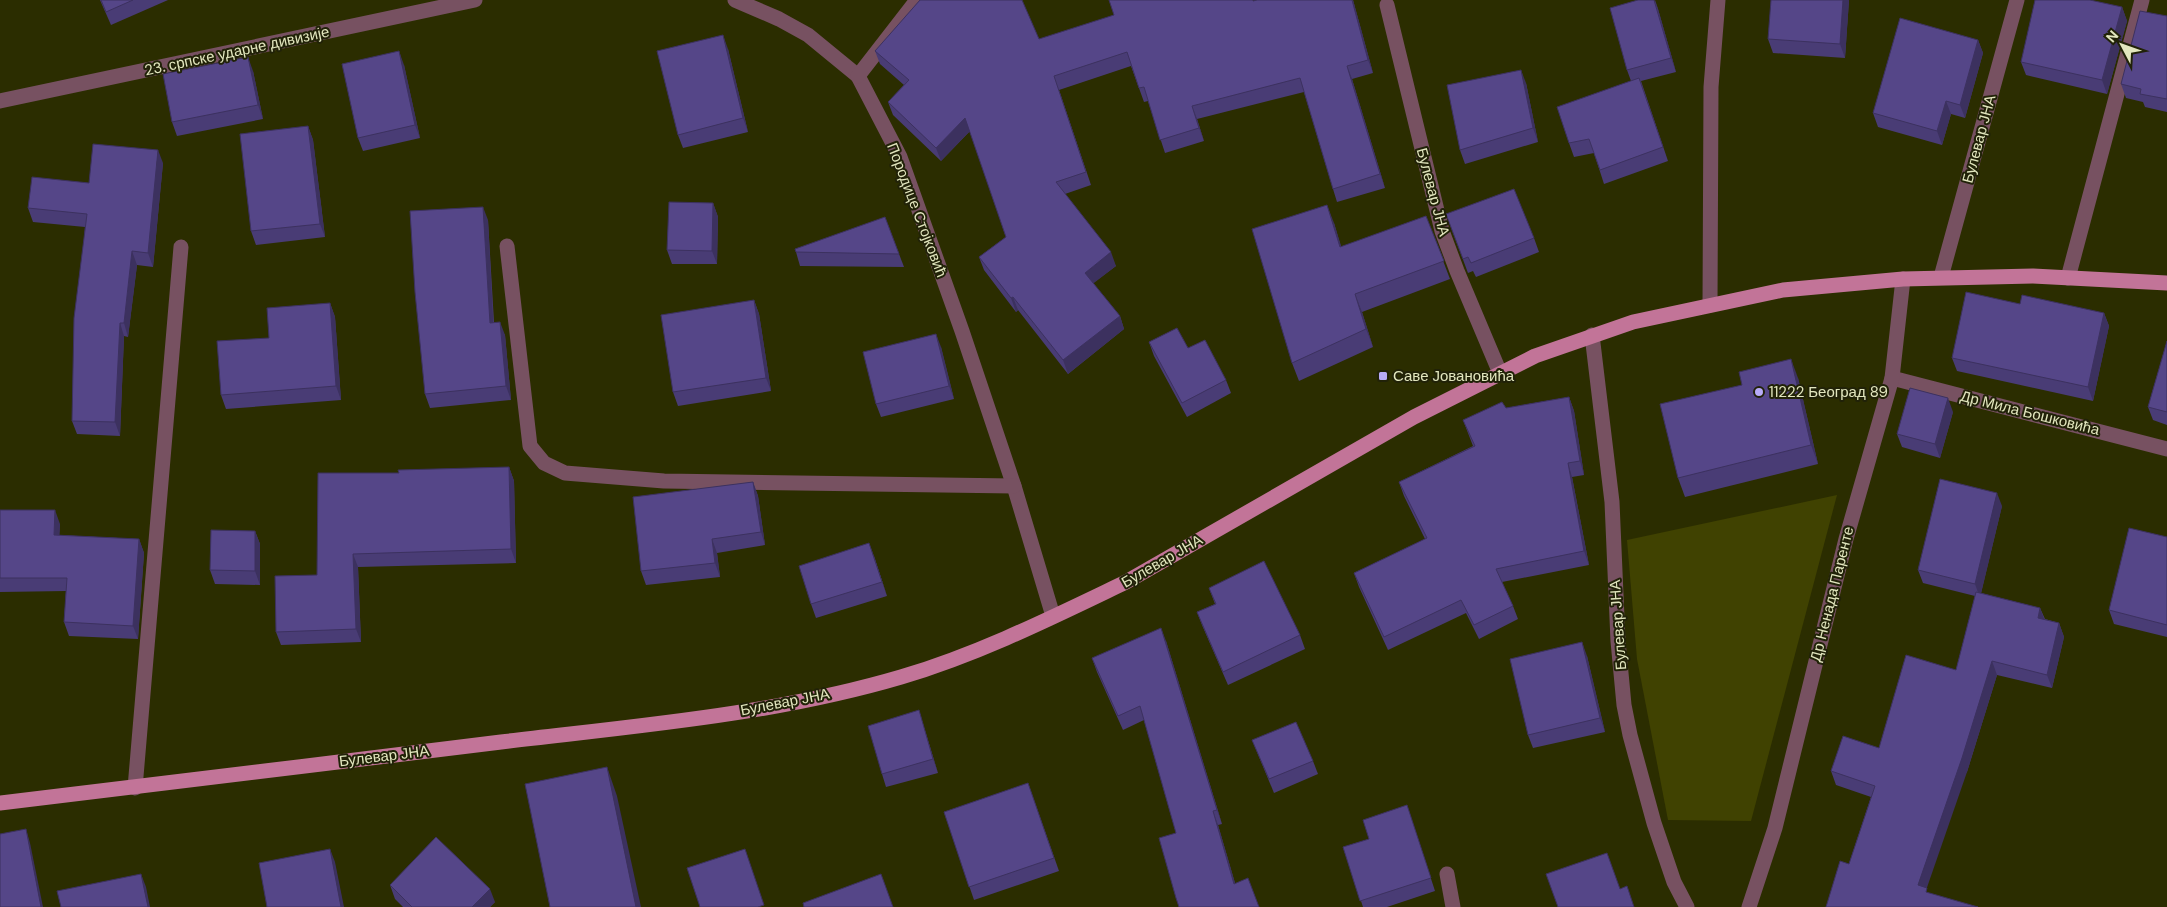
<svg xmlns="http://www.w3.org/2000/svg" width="2167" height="907" font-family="'DM Sans',sans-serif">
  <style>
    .green { fill: #404201 }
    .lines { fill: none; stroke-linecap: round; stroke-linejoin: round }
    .minor { stroke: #775161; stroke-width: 15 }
    .major { stroke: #c27498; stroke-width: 15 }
    .wall { fill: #493c75 }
    .shaded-wall { fill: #3c315f }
    .building { fill: #554688; stroke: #3c315f }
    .poi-dot { fill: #b8abf7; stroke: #212208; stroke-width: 2 }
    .labels { text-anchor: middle; stroke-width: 4; stroke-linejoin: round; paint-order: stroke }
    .street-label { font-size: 15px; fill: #e2e6be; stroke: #212208 }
    .poi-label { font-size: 15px; fill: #e2e6be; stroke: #212208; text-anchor: start }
  </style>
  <rect width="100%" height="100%" fill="#2b2d00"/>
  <polygon class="green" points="1837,495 1751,821 1668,820 1637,659 1627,540"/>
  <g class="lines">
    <g class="minor">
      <polyline points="735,0 779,19 808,35 858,76 900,157 962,331 1014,486 1053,616"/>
      <polyline points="1387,5 1442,231 1457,271 1500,373"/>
      <polyline points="858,76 917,0"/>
      <polyline points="0,101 475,0"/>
      <polyline points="507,246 530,446 544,463 565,473 664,481 1014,486"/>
      <polyline points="1941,277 2017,0"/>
      <polyline points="2068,278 2142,0"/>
      <polyline points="1710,305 1711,87 1718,0"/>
      <polyline points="1592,335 1612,502 1618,641 1624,705 1630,735 1654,823 1674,882 1687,907"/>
      <polyline points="1892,378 2167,449"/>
      <polyline points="135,788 181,247"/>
      <polyline points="1447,874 1453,907"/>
      <polyline points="1749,907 1775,828 1846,539 1892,378 1903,279"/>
    </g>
    <path class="major" d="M0,803C167,784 334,762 501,742C635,726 772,715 901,677C979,654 1053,617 1126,582L1414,417L1535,356L1633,322L1783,290L1903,279L2033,276L2167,283"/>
  </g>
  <g class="wall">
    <polygon points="100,0 168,0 111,25"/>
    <polygon points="1353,0 1373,73 1352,79 1385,188 1337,202 1333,189 1304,92 1197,119 1204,141 1165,153 1148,101 1144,102 1131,66 1059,90 1091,185 1065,194 1116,266 1093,283 1120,316 1124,329 1068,374 1018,310 1016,312 984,270 979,257 1006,237 970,131 941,161 893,115 888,102 904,85 880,64 875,51 1039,39 1253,1"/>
    <polygon points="1655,0 1658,9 1676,72 1641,81 1668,161 1604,184 1594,153 1574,157 1569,143 1631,81 1627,70"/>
    <polygon points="1849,0 1845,58 1773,53 1768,39"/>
    <polygon points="2122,7 2127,21 2107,94 2026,75 2021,62"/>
    <polygon points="2167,16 2167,112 2145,107 2143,102 2126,98 2121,84"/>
    <polygon points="1978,40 1983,53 1965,118 1951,114 1942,145 1878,127 1873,113"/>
    <polygon points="728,49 748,132 683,148 678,135"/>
    <polygon points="404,65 420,138 363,151 358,138"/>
    <polygon points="253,71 263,119 177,136 172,122"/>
    <polygon points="1526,83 1538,142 1465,164 1460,150"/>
    <polygon points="308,126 313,140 325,237 256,245 251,231"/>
    <polygon points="163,163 153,267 137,265 128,337 124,336 120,436 77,434 72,421 85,227 33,222 28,208 89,183"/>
    <polygon points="713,203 718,217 717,264 672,264 667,250"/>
    <polygon points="1446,214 1534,238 1539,252 1476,277 1473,271 1468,273"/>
    <polygon points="1426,216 1450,279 1362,312 1373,347 1299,381 1292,363 1334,223 1341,247"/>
    <polygon points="885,217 904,267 800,266 796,252"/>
    <polygon points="488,220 494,322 505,335 511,400 430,408 425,394"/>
    <polygon points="754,300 759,314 771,391 678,406 673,392"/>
    <polygon points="330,303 335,317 341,400 226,409 221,395 269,338"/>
    <polygon points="2104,313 2109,326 2093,401 1957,371 1952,358"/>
    <polygon points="2167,341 2167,425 2153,420 2148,407"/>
    <polygon points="1149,342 1188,348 1226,380 1231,393 1187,417 1154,356"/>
    <polygon points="941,347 954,399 881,417 876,404"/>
    <polygon points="1798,378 1818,464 1685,497 1678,478"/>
    <polygon points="1569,397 1574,411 1584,475 1572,477 1589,565 1502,582 1513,606 1518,619 1479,639 1466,613 1388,650 1359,587 1354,573 1425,539 1404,496 1399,482 1473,446 1463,420 1506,408"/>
    <polygon points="1953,412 1940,458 1902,447 1897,434"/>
    <polygon points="509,467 514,481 516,563 358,567 361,642 281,645 276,632 399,473"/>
    <polygon points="753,482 758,496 765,545 717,553 720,577 646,585 641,571"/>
    <polygon points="2002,506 1981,593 2040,608 2045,619 2059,623 2064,637 2052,688 1997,675 1967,772 1826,907 1849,864 1871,797 1836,785 1831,771 1879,748 1956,670 1975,596 1923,583 1918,570"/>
    <polygon points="0,510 60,524 59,535 139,539 144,553 138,639 69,636 64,622 66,591 0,592"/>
    <polygon points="255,531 260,544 260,585 215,584 210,570"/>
    <polygon points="2167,537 2167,637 2114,624 2109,610"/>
    <polygon points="874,556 887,596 816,618 811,604"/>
    <polygon points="1209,588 1300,635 1305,649 1228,685 1202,625 1197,612 1215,604"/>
    <polygon points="1166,641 1222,824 1218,825 1235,883 1259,907 1176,833 1144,720 1123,730 1097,672 1092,658"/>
    <polygon points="1587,656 1605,732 1533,748 1528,735"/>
    <polygon points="919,710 923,724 938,773 886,787 882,774"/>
    <polygon points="1252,740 1313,761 1318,774 1274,793"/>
    <polygon points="1028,783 1059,871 974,900 944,812"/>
    <polygon points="1407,805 1435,891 1387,907 1363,907 1343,847 1369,839"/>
    <polygon points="390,885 495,902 490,907 403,907 395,899"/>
  </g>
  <g class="shaded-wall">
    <polygon points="1352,0 1353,0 1373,73 1368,60"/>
    <polygon points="1655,0 1658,9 1676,72 1671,58"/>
    <polygon points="1843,0 1849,0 1845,58 1840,44"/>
    <polygon points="2122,7 2127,21 2107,94 2102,80"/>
    <polygon points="723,35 728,49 748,132 743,118"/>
    <polygon points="1978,40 1983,53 1965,118 1960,105"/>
    <polygon points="399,51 404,65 420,138 415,125"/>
    <polygon points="248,57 253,71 263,119 258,105"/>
    <polygon points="1347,66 1352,79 1385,188 1380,174"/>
    <polygon points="1521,70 1526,83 1538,142 1533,128"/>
    <polygon points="1946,101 1951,114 1942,145 1937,131"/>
    <polygon points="1192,106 1197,119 1204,141 1199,128"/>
    <polygon points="965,118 970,131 941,161 936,148"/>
    <polygon points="308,126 313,140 325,237 320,224"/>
    <polygon points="158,150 163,163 153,267 148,253"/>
    <polygon points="713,203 718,217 717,264 712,251"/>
    <polygon points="1327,205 1334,223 1347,265 1340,247"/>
    <polygon points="483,207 488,220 494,336 490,323"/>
    <polygon points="132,251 137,265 128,337 124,323"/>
    <polygon points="1111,252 1116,266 1090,286 1085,273"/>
    <polygon points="1355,294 1362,312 1373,347 1366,329"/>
    <polygon points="1013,297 1018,310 1016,312 1011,298"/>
    <polygon points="754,300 759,314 771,391 766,378"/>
    <polygon points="330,303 335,317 341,400 336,386"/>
    <polygon points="2104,313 2109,326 2093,401 2088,387"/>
    <polygon points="1120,316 1124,329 1068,374 1063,360"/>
    <polygon points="500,322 505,335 511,400 506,386"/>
    <polygon points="120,323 124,336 120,436 115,422"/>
    <polygon points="936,334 941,347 954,399 949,386"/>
    <polygon points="1791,359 1798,378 1818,464 1811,445"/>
    <polygon points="1569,397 1574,411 1584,475 1580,461"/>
    <polygon points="1948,398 1953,412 1940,458 1935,444"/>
    <polygon points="1568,463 1572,477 1589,565 1584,551"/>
    <polygon points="509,467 514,481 516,563 511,549"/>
    <polygon points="753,482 758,496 765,545 761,532"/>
    <polygon points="1997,493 2002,506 1980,598 1975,584"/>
    <polygon points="55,510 60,524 59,549 54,535"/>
    <polygon points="255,531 260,544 260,585 255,571"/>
    <polygon points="139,539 144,553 138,639 133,626"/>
    <polygon points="712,539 717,553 720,577 715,563"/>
    <polygon points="869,543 874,556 887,596 882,582"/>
    <polygon points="353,554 358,567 361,642 356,629"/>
    <polygon points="2040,608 2045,621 2038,618"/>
    <polygon points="2059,623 2064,637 2052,688 2047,675"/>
    <polygon points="1161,628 1166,641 1222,824 1217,810"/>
    <polygon points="1582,642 1587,656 1605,732 1600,718"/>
    <polygon points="1992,661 1997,675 1967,772 1923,899 1918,885"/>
    <polygon points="919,710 923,724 938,773 933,759"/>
    <polygon points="607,767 617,796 641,907 636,907"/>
    <polygon points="1213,811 1218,825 1239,897 1234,884"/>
    <polygon points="26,829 30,843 43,907 41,907"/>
    <polygon points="330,849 335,862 344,907 341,907"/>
    <polygon points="141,874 146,887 150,907 148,907"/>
    <polygon points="490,889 495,902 490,907 472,907"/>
  </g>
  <g class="building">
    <polygon points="101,0 133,0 106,12"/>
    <polygon points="920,0 1022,0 1039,39 1114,15 1109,0 1253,0 1253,1 1257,0 1352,0 1368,60 1347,66 1380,174 1333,189 1300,78 1192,106 1199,128 1160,140 1144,87 1139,88 1127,52 1054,76 1086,172 1056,182 1111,252 1085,273 1120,316 1063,360 1013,297 1011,298 979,257 1006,237 965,118 936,148 888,102 909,80 875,51"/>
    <polygon points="1638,0 1654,0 1671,58 1627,70 1610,8"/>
    <polygon points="1771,0 1843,0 1840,44 1768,39"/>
    <polygon points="2035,0 2090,0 2122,7 2102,80 2021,62"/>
    <polygon points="2140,11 2167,16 2167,99 2140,94 2141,89 2121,84"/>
    <polygon points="1900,18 1978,40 1960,105 1946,101 1937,131 1873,113"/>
    <polygon points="723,35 743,118 678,135 657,51"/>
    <polygon points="399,51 415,125 358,138 342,64"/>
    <polygon points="248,57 258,105 172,122 163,74"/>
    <polygon points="1521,70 1533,128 1460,150 1447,85"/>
    <polygon points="1639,78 1663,147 1600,170 1589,139 1569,143 1557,107"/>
    <polygon points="308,126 320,224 251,231 240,134"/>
    <polygon points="93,144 158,150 148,253 132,251 124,323 120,323 115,422 72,421 74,318 87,214 28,208 32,177 89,183"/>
    <polygon points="1514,189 1534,238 1471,263 1468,257 1463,259 1446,214"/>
    <polygon points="669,202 713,203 712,251 667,250"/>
    <polygon points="1327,205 1340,247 1426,216 1444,261 1355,294 1366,329 1292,363 1252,229"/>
    <polygon points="483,207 490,323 500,322 506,386 425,394 415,292 410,211"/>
    <polygon points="885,217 899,254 796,252 795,249"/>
    <polygon points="1966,292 2020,304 2022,295 2104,313 2088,387 1952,358"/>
    <polygon points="754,300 766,378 673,392 661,315"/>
    <polygon points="330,303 336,386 221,395 217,341 269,338 267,308"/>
    <polygon points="1177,328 1188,348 1205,340 1226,380 1182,403 1149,342"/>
    <polygon points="936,334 949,386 876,404 863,352"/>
    <polygon points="2167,341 2167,412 2148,407"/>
    <polygon points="1791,359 1811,445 1678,478 1660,404 1742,385 1739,372"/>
    <polygon points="1910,388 1948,398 1935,444 1897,434"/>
    <polygon points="1569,397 1580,461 1568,463 1584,551 1496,569 1513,606 1474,625 1461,600 1384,637 1354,573 1427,538 1399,482 1475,446 1463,420 1502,402 1506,408"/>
    <polygon points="509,467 511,549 353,554 356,629 276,632 275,576 317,575 318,473 399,473 398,470"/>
    <polygon points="1940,479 1997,493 1975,584 1918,570"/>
    <polygon points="753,482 761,532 712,539 715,563 641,571 633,497"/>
    <polygon points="0,510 55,510 54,535 139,539 133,626 64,622 67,578 0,578"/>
    <polygon points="2129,528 2167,537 2167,625 2109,610"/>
    <polygon points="211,530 255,531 255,571 210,570"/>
    <polygon points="869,543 882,582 811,604 799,566"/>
    <polygon points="1264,561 1300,635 1223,672 1197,612 1216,604 1209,588"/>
    <polygon points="1976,592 2040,608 2038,618 2059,623 2047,675 1992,661 1962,758 1918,885 1927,888 1926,892 1978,907 1826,907 1840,861 1849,864 1875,786 1831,771 1843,736 1879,748 1906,655 1956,670"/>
    <polygon points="1161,628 1217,810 1213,811 1234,884 1248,878 1259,907 1179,907 1176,898 1159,838 1176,833 1140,706 1118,716 1092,658"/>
    <polygon points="1582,642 1600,718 1528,735 1510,659"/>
    <polygon points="919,710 933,759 882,774 868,726"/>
    <polygon points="1296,722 1313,761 1269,779 1252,740"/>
    <polygon points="607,767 636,907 550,907 525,784"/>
    <polygon points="1028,783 1054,858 969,887 944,812"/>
    <polygon points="1407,805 1431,878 1360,901 1343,847 1369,839 1363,820"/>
    <polygon points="26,829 41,907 0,907 0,834"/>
    <polygon points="436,837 490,889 472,907 412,907 390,885"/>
    <polygon points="330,849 341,907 267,907 259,863"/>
    <polygon points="745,849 764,905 758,907 700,907 687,868"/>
    <polygon points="1607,853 1620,889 1627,886 1634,907 1558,907 1546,874"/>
    <polygon points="141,874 148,907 61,907 57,891"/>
    <polygon points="881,874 893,907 804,907 803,903"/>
  </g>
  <g class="poi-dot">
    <rect x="1378" y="371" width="10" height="10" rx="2.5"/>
    <circle cx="1759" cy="392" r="5"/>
  </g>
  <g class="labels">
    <g class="street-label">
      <text transform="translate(237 51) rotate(-12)" y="5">23. српске ударне дивизије</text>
      <text transform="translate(1979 139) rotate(-75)" y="5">Булевар ЈНА</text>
      <text transform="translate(1433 192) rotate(75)" y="5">Булевар ЈНА</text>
      <text transform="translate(917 210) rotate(69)" y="5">Породице Стојковић</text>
      <text transform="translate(2030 413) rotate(14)" y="5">Др Мила Бошковића</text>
      <text transform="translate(1162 561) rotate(-30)" y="5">Булевар ЈНА</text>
      <text transform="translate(1832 594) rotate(-76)" y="5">Др Ненада Паренте</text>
      <text transform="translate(1618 625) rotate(-94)" y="5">Булевар ЈНА</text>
      <text transform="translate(785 702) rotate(-11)" y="5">Булевар ЈНА</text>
      <text transform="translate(384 756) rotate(-7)" y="5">Булевар ЈНА</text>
    </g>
    <g class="poi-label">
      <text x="1393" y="381">Саве Јовановића</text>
      <text x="1769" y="397">11222 Београд 89</text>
    </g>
  </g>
  <g transform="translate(2122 45) rotate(311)" stroke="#212208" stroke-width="4" paint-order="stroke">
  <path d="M0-4L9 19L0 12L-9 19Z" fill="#e2e6be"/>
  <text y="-8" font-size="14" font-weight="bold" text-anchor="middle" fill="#e2e6be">N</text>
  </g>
</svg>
